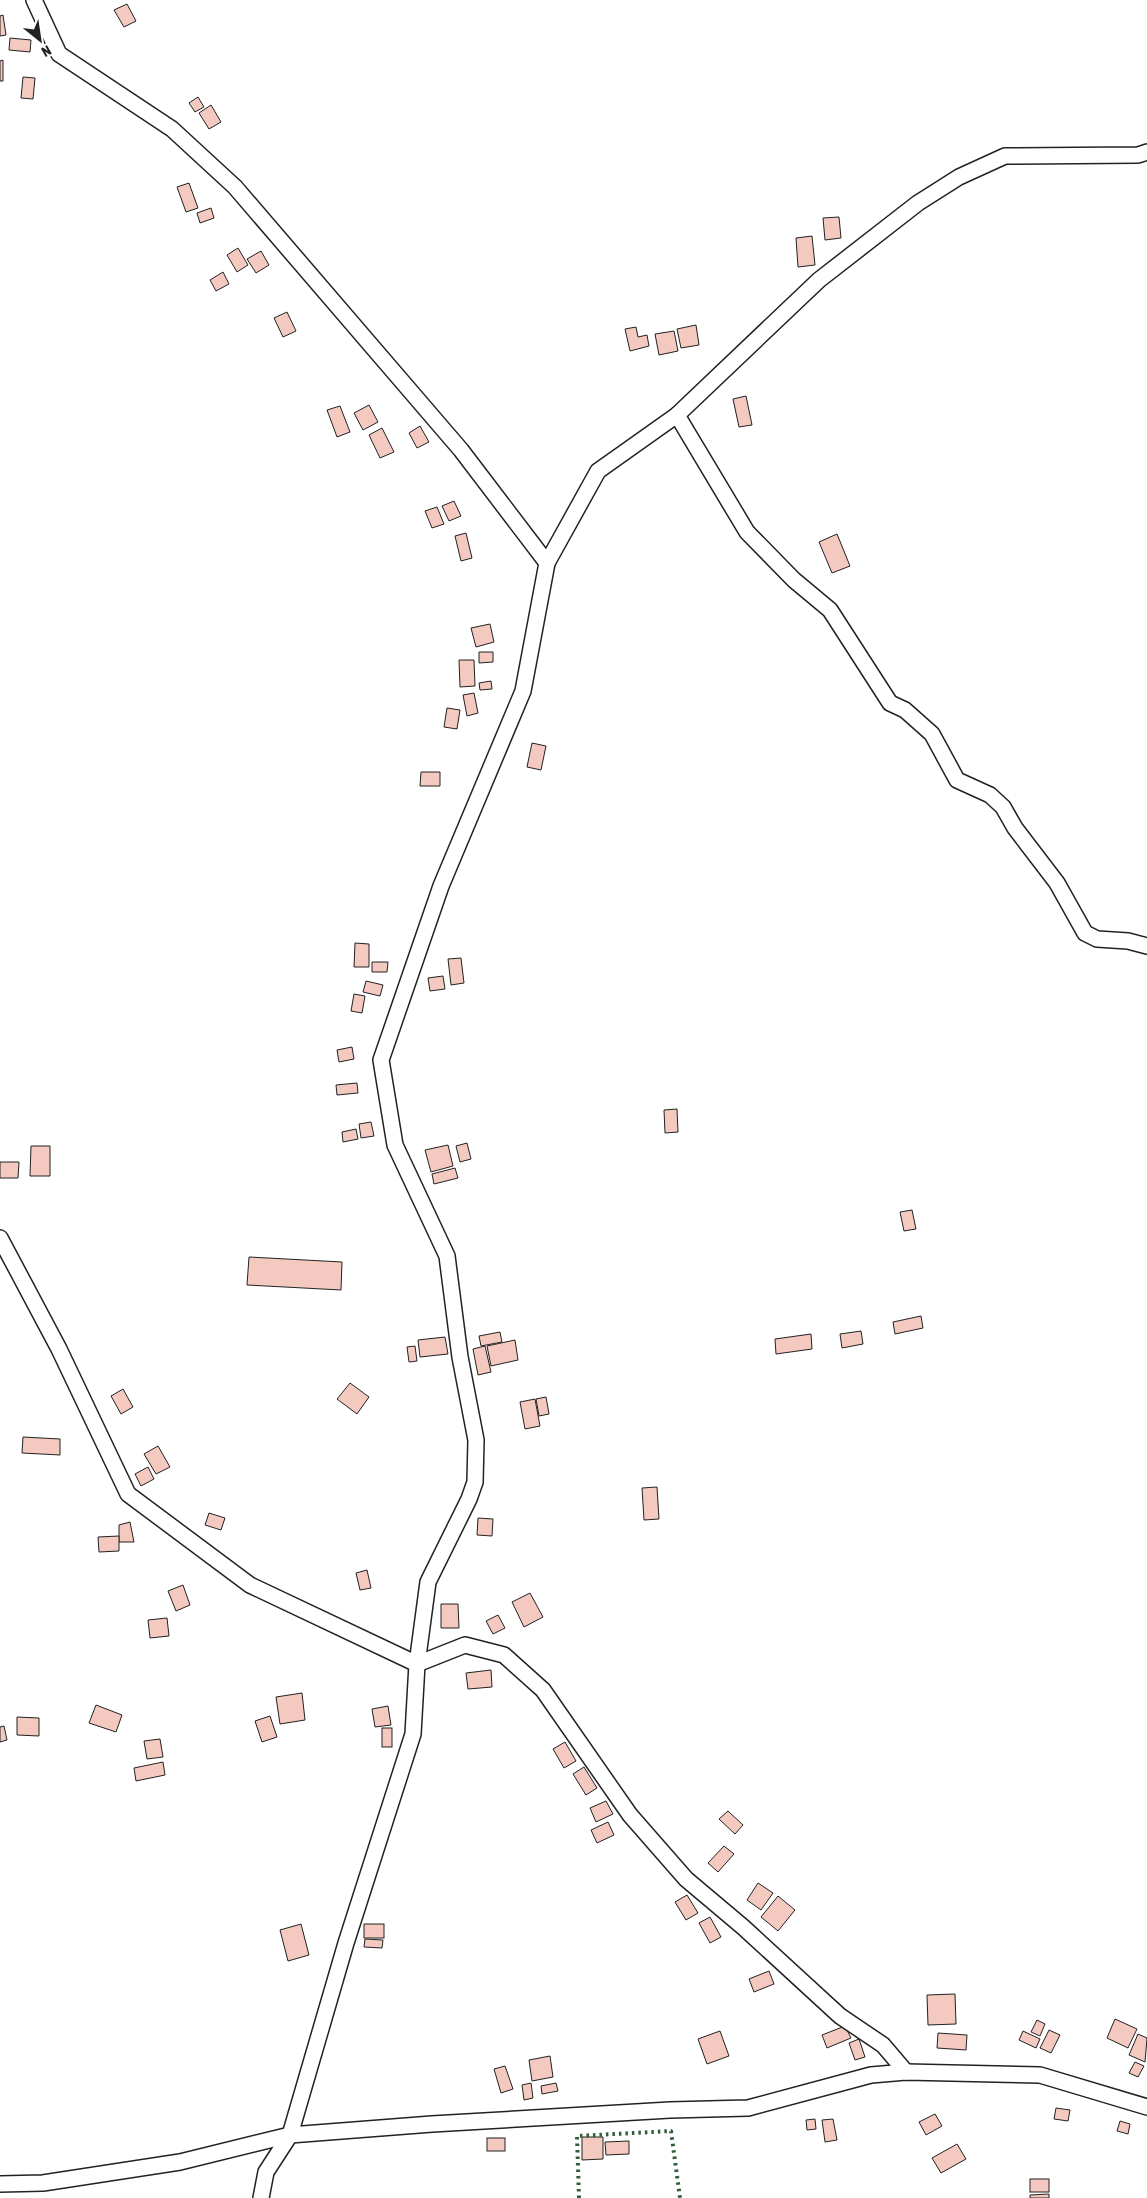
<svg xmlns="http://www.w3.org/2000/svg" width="1147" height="2198" font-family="'Asap Condensed',sans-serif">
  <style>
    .building { fill: #f3c9c0; stroke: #222 }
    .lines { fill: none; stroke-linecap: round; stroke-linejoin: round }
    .minor-casing { stroke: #222; stroke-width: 18 }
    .minor { stroke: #fff; stroke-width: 15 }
    .hedge { stroke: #2f5e38; stroke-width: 4; stroke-dasharray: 2.5 4; stroke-linecap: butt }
  </style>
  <rect width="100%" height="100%" fill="#fff"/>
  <g class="building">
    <polygon points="127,4 136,21 124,27 114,10"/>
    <polygon points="3,15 6,35 0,36 0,16"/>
    <polygon points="10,38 31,40 30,52 9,50"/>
    <polygon points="3,60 3,81 0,81 0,61"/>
    <polygon points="23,77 35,78 33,99 21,98"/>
    <polygon points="198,97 204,107 195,112 189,103"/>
    <polygon points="211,105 221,122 209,129 199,113"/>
    <polygon points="189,183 198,208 186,212 177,187"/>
    <polygon points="211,208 214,218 200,223 197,213"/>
    <polygon points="839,217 841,238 825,240 823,218"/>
    <polygon points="812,236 815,265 798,267 796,238"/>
    <polygon points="238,248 248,265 237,272 227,255"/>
    <polygon points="261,251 269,265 256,273 247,259"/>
    <polygon points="223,272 229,284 216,291 210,280"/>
    <polygon points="287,312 296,331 283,337 274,318"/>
    <polygon points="696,325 699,345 681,348 677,329"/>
    <polygon points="636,327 638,337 647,335 649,346 630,351 625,329"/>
    <polygon points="674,331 678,351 659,355 655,334"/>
    <polygon points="746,396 752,425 739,427 733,399"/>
    <polygon points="369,405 378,422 363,430 354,413"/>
    <polygon points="340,406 350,432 337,437 327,410"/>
    <polygon points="420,426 429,442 417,448 409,433"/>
    <polygon points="382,428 394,452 380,458 369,435"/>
    <polygon points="454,501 461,516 449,521 442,506"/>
    <polygon points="437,507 444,524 432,528 425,511"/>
    <polygon points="466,533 472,558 461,561 455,536"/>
    <polygon points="837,534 850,566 832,573 819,542"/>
    <polygon points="490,624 494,642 476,647 471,628"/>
    <polygon points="479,652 493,652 493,662 479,663"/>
    <polygon points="459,660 474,660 475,686 460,687"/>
    <polygon points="491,681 492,689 480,690 479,683"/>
    <polygon points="474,693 478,713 467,716 463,695"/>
    <polygon points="447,708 460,710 457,729 444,727"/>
    <polygon points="532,743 546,746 541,770 527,767"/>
    <polygon points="421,772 440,772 440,786 420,786"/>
    <polygon points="355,943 369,944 369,967 354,967"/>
    <polygon points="461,958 464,983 451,985 448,959"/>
    <polygon points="372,962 388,962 387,972 372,972"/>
    <polygon points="443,976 445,989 430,991 428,978"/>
    <polygon points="366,981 383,985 380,996 363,992"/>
    <polygon points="354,994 365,996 362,1013 351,1011"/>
    <polygon points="352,1047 354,1059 339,1062 337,1050"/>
    <polygon points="357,1083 358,1093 337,1095 336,1085"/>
    <polygon points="677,1109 678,1132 665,1133 664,1110"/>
    <polygon points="371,1122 374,1136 361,1138 359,1124"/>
    <polygon points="356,1129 358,1139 343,1142 342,1132"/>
    <polygon points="467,1143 471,1159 460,1162 456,1146"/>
    <polygon points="448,1145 453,1166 431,1172 425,1150"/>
    <polygon points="31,1146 50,1146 50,1176 30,1176"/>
    <polygon points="0,1162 19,1162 18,1178 0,1178"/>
    <polygon points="455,1168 458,1178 434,1184 432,1174"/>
    <polygon points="912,1210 916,1229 904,1231 900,1212"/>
    <polygon points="249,1257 342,1262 341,1290 247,1285"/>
    <polygon points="921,1316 923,1328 895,1334 893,1322"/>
    <polygon points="861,1331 863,1344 842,1348 840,1334"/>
    <polygon points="500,1332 502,1342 481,1346 479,1336"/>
    <polygon points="811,1334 812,1349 776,1354 775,1339"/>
    <polygon points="445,1337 448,1354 420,1357 418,1340"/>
    <polygon points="515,1340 518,1360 491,1366 487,1346"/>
    <polygon points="415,1346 417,1361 409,1362 407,1347"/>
    <polygon points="485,1346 491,1372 478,1375 473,1349"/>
    <polygon points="350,1383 369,1397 357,1414 337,1399"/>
    <polygon points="123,1389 133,1407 121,1414 111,1396"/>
    <polygon points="546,1397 549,1414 539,1416 536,1399"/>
    <polygon points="535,1399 540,1426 525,1429 520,1402"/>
    <polygon points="23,1437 60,1439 60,1455 22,1453"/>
    <polygon points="158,1446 170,1467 156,1474 144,1454"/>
    <polygon points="148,1467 154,1479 141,1486 135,1474"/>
    <polygon points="657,1487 659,1519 644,1520 642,1488"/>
    <polygon points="209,1513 225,1518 221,1530 205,1525"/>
    <polygon points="478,1518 493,1519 492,1536 477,1535"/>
    <polygon points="130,1522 134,1542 119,1542 119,1525"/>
    <polygon points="119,1536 119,1551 99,1552 98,1537"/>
    <polygon points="367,1570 371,1588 360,1590 356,1573"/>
    <polygon points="183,1585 190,1605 176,1611 168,1591"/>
    <polygon points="530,1593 543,1617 524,1627 512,1602"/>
    <polygon points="441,1604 458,1604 459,1628 441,1628"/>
    <polygon points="498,1615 505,1628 493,1634 486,1621"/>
    <polygon points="167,1618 169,1636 150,1638 148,1620"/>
    <polygon points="491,1670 492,1687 468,1689 466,1673"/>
    <polygon points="302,1693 305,1720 280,1724 276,1697"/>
    <polygon points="96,1705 122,1715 116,1732 89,1723"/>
    <polygon points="388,1706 391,1725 375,1727 372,1709"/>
    <polygon points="270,1716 277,1737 262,1742 255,1721"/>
    <polygon points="17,1717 39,1718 39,1736 17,1735"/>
    <polygon points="4,1726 7,1740 0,1742 0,1727"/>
    <rect x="382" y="1728" width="10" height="19"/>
    <polygon points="160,1739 163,1757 147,1759 144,1741"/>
    <polygon points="565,1742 576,1761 564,1768 553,1749"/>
    <polygon points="163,1762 165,1775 136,1781 134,1768"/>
    <polygon points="584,1767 597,1788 586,1795 573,1774"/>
    <polygon points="606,1801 613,1814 596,1822 590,1808"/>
    <polygon points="728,1811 743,1825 735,1834 719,1819"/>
    <polygon points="608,1822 614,1835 597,1843 591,1830"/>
    <polygon points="724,1846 734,1854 718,1872 708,1863"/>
    <polygon points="758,1883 773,1893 761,1910 747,1900"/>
    <polygon points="687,1895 698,1913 686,1920 675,1902"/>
    <polygon points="778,1896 795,1910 778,1931 761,1917"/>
    <polygon points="710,1917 721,1937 710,1943 699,1923"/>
    <polygon points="301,1924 309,1955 288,1961 280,1930"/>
    <rect x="364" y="1924" width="20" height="14"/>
    <polygon points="365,1939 383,1940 382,1948 364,1947"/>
    <polygon points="769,1971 774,1984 754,1992 749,1979"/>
    <polygon points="955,1994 956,2024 928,2025 927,1995"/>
    <polygon points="1115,2019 1137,2029 1128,2048 1107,2038"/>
    <polygon points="1037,2020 1045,2024 1040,2036 1031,2032"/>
    <polygon points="845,2026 851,2038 827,2048 822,2035"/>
    <polygon points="1049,2030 1060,2035 1051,2053 1040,2048"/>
    <polygon points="720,2031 729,2056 707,2064 698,2039"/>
    <polygon points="1023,2031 1040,2039 1036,2048 1019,2040"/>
    <polygon points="938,2033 967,2035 966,2050 937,2048"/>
    <polygon points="1138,2034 1147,2038 1145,2062 1129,2055"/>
    <polygon points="859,2039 865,2057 855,2060 849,2043"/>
    <polygon points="550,2056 553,2077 532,2081 529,2060"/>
    <polygon points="1135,2062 1144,2066 1138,2077 1129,2073"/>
    <polygon points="505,2066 513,2089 501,2093 494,2069"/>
    <polygon points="531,2083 533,2098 524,2100 522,2085"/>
    <polygon points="556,2083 558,2091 542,2094 541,2086"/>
    <polygon points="1056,2108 1070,2110 1068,2121 1054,2119"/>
    <polygon points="935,2114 942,2126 926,2135 919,2122"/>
    <polygon points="815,2119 816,2129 807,2130 806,2120"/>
    <polygon points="833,2119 837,2140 825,2142 822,2120"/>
    <polygon points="1120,2121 1130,2124 1128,2134 1117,2131"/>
    <polygon points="582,2137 603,2137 603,2159 582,2160"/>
    <rect x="487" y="2138" width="18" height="13"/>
    <polygon points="629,2141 629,2154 606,2155 605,2142"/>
    <polygon points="957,2144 966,2159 941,2173 932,2158"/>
    <rect x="1030" y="2179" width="19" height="13"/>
    <polygon points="1049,2194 1049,2198 1030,2198 1030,2195"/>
  </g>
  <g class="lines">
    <defs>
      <g id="minor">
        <polyline points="34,0 59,54 172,129 235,187 461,450 547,563 523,691 441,886 381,1060 395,1145 447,1256 460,1357 476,1440 475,1482 469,1499 428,1582 417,1664 413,1734 346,1943 290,2135 266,2172 261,2198"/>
        <polyline points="677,415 747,532 794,580 830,610 890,703 905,710 932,734 957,780 990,795 1003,807 1015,828 1057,883 1085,933 1097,939 1128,941 1147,946"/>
        <polyline points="547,563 598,471 677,415 819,280 918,203 959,177 1005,156 1138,155 1147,152"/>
        <polyline points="0,1238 59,1349 128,1494 250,1585 417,1664 465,1645 504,1655 543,1690 630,1815 686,1879 743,1927 840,2016 883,2045 906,2072"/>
        <polyline points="0,2184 43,2183 180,2162 290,2135 432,2124 670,2110 748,2108 871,2075 906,2072 1040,2075 1147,2107"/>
      </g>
    </defs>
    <use href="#minor" class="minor-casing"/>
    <use href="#minor" class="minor"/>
    <polyline class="hedge" points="579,2198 577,2136 671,2131 680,2198"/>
  </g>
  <g transform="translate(40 40) rotate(150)" stroke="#ffffff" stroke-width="4" paint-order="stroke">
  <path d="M0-4L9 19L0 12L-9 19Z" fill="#222222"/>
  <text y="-8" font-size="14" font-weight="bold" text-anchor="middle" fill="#222222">N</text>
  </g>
</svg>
